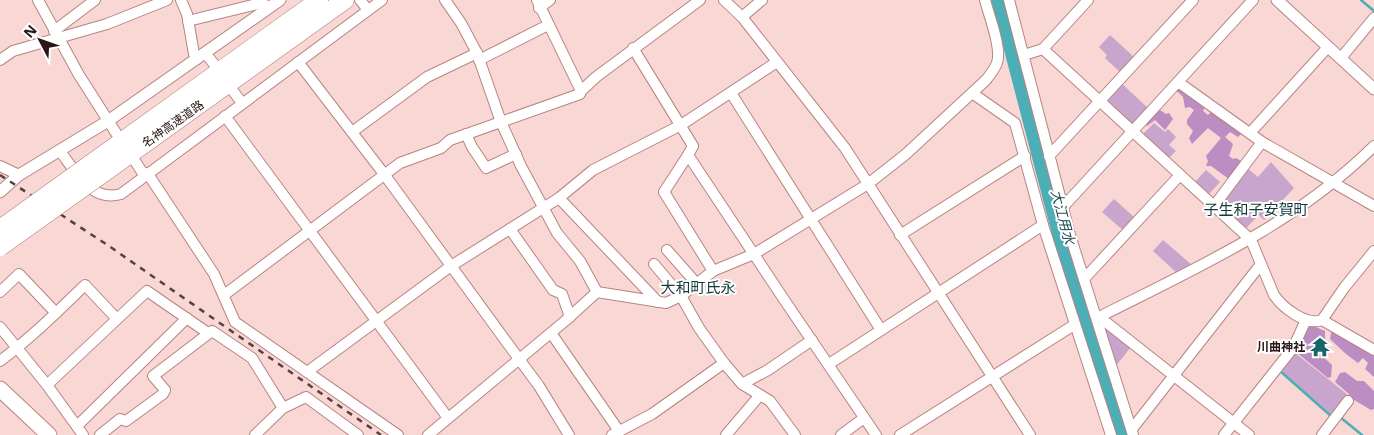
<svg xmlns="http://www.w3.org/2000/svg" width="1374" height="435" font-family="'Noto Sans','Noto Sans JP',sans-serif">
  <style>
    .green { fill: #c7a5cc }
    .forest { fill: #bb8dc2 }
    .water { fill: #4dafb6 }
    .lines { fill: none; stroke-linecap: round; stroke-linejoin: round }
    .stream { stroke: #4dafb6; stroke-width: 2.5 }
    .minor-casing { stroke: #b88481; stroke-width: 12 }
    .tertiary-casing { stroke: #b88481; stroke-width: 13 }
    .primary-casing { stroke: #b88481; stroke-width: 17 }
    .motorway-casing { stroke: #b88481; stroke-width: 19 }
    .minor { stroke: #fff; stroke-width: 10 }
    .tertiary { stroke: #fff; stroke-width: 11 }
    .primary { stroke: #fff; stroke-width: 15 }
    .motorway { stroke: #fff; stroke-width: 18 }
    .rail { stroke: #57403f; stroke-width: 2.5; stroke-dasharray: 6 6; stroke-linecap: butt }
    .motorway-bridge-casing { stroke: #b88481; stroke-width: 19; stroke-linecap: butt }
    .motorway-bridge { stroke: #fff; stroke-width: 18 }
    .labels { text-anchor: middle; stroke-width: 4; stroke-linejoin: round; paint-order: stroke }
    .street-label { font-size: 12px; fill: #2a1615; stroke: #fff }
    .poi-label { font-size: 12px; font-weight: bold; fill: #2a1615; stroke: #fff; text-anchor: end }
    .water-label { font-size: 14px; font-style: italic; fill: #1f4b4f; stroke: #fff }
    .quarter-label { font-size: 15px; fill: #16393c; stroke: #fff }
  </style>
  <rect width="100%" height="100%" fill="#f9d7d5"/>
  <g class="green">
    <polygon points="1110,35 1135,58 1121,73 1105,58 1107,55 1099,47"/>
    <polygon points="1121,83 1148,108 1135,123 1130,123 1108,103 1107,98"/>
    <polygon points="1154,123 1165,132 1168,129 1176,137 1169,145 1176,151 1168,159 1142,135"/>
    <polygon points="1271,162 1294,188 1264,220 1259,215 1245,229 1221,208 1221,202 1247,168 1258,177"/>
    <polygon points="1206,170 1220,182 1208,195 1194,183"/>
    <polygon points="1114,199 1135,218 1124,231 1102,212"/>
    <polygon points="1163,240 1192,265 1177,273 1153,251"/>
    <polygon points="1106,327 1131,347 1115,367 1103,329"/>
    <polygon points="1294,352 1348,395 1332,415 1279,370"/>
  </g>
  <g class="forest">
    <polygon points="1175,89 1181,89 1205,107 1203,111 1208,115 1212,111 1242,133 1238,137 1230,132 1225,137 1233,144 1229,156 1233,159 1236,158 1241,161 1229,179 1211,166 1206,166 1208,161 1206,156 1221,138 1208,128 1192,144 1189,138 1193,131 1187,124 1187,120 1194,110 1190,107 1185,108 1183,97 1178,92 1175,92"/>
    <polygon points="1157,109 1160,110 1166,114 1169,113 1173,119 1165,130 1155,120 1147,126 1145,124"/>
    <polygon points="1311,325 1325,331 1325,339 1319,341 1314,348 1332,365 1331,377 1328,378 1296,352 1306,328"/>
    <polygon points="1332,328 1374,353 1374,377 1365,369 1368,363 1363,358 1358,363 1346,354 1330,339"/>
    <polygon points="1345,372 1357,381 1364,381 1374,391 1374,409 1371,410 1349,397 1349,394 1335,382 1340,373"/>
  </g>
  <polygon class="water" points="991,0 1005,0 1130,435 1115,435 1055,246"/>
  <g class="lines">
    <g class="stream">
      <polyline points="1361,0 1374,11"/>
      <polyline points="1280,371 1331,416"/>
      <polyline points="1340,417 1362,435"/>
    </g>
    <defs>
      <g id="minor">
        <polyline points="38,0 79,75 116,133"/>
        <polyline points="181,0 187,14 194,54 197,59"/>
        <polyline points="360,0 368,10"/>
        <polyline points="445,0 461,23 477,53 501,122 521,166 557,233 580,261 597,292 666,303 681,296 699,328 724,363"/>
        <polyline points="537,0 581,91"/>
        <polyline points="724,0 742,17 845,148 1030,435"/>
        <polyline points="1009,0 1070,235 1133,435"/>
        <polyline points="539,8 550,0"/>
        <polyline points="742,17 762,0"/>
        <polyline points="188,21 261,3 270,7"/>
        <polyline points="54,31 95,0"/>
        <polyline points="633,48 693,146 688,155 785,301 876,435"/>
        <path d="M1043,49L1251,240L1274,295C1283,308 1306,326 1322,320L1344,288L1374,251"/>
        <polyline points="205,53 214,64"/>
        <polyline points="1024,55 1043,49 1088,0"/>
        <polyline points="1341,58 1374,18"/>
        <polyline points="0,60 13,51 107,24 167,0"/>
        <polyline points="479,60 548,25"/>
        <polyline points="298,62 384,174 519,359 539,386 569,435"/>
        <polyline points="1178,82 1262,142 1374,206"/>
        <polyline points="233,91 242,103"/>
        <polyline points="731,93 881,330"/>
        <polyline points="972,93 1015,123 1043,225 1111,435"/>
        <polyline points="225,116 448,418"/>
        <polyline points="352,132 427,77 477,53"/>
        <polyline points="1250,133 1328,47"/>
        <polyline points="466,134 472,147 486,168 516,154"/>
        <path d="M60,151C75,171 91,203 121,194L382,0"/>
        <polyline points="688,155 664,192 713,271"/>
        <polyline points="1049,156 1193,0"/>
        <polyline points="135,161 142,172 148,174 214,274 235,322 398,435"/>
        <polyline points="0,166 19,175"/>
        <polyline points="559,198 658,302"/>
        <polyline points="1214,206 1262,142"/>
        <polyline points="1063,207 1253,0"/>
        <polyline points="510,229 553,290 562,294 570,317"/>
        <polyline points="900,235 1025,156"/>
        <polyline points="667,250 697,284"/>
        <path d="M654,264L681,296L713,271L754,254L868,184L906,154L986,80C990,75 994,70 997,63C1002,48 989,16 985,0"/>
        <polyline points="1084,279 1180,175"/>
        <polyline points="0,292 19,274 56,313"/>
        <polyline points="224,295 400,163 441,148 450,140 580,94 581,91 596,77 700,0"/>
        <polyline points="1322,320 1374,350"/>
        <polyline points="0,327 47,385 83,435"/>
        <polyline points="551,333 619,431"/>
        <path d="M0,361C31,338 57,312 85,285L117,319"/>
        <polyline points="829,364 1043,225"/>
        <polyline points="307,372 451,266 559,198 593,170 681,125 777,62"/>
        <polyline points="742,384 768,370 812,340"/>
        <polyline points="47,385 147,291 208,333"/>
        <polyline points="77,426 187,318"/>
        <polyline points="1132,429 1261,264"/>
        <polyline points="100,435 120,419 126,421 163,394 165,390 153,376 212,331 252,358 283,408"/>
        <polyline points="255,435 283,408 306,397 358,435"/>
        <polyline points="428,435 565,321 597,292"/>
        <polyline points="612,435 652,414 724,363 742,384 770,401 795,435"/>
        <polyline points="726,435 760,395"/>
        <polyline points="841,435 864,418"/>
        <polyline points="900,435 1074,325"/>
        <polyline points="1224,435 1293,348 1306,320"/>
        <path d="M1249,435L1107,323L1097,318C1196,268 1294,225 1374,146"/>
        <polyline points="1322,435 1348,401"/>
      </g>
      <g id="tertiary">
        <polyline points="1277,0 1374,89"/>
        <polyline points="0,192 19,175 108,121 280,0"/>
      </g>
      <polyline id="primary" points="0,389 49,435"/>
      <g id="motorway">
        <polyline points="89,165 319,0"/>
        <polyline points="98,177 345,0"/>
      </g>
    </defs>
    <use href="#minor" class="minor-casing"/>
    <use href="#tertiary" class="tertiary-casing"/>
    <use href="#primary" class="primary-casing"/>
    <use href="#motorway" class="motorway-casing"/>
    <use href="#minor" class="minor"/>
    <use href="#tertiary" class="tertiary"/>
    <use href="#primary" class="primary"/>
    <use href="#motorway" class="motorway"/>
    <polyline class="rail" points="0,175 109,246 381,435"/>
    <defs>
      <g id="motorway-bridge">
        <polyline points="0,229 89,165"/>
        <polyline points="0,247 98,177"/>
      </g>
    </defs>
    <use href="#motorway-bridge" class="motorway-bridge-casing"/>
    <use href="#motorway-bridge" class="motorway-bridge"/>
  </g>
  <defs>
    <symbol id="temple-bare" viewBox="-9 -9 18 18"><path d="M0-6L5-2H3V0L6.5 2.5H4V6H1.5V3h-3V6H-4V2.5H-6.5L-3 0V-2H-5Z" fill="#18666b" stroke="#fff" stroke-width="2.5" paint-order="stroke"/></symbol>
  </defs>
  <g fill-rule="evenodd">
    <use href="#temple-bare" x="1306" y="333" width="28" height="28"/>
  </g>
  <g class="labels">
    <g class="street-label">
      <text transform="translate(173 124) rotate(-35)" y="4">名神高速道路</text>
    </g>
    <g class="poi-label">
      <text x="1305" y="351">川曲神社</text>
    </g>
    <g class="water-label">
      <text transform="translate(1063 217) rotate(75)" y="5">大江用水</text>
    </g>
    <g class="quarter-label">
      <text x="1256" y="215">子生和子安賀町</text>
      <text x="698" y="293">大和町氏永</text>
    </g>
  </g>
  <g transform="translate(40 40) rotate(311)" stroke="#ffffff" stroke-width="4" paint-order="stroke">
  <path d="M0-4L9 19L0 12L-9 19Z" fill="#2a1615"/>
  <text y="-8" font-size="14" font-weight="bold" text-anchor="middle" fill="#2a1615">N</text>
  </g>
</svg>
